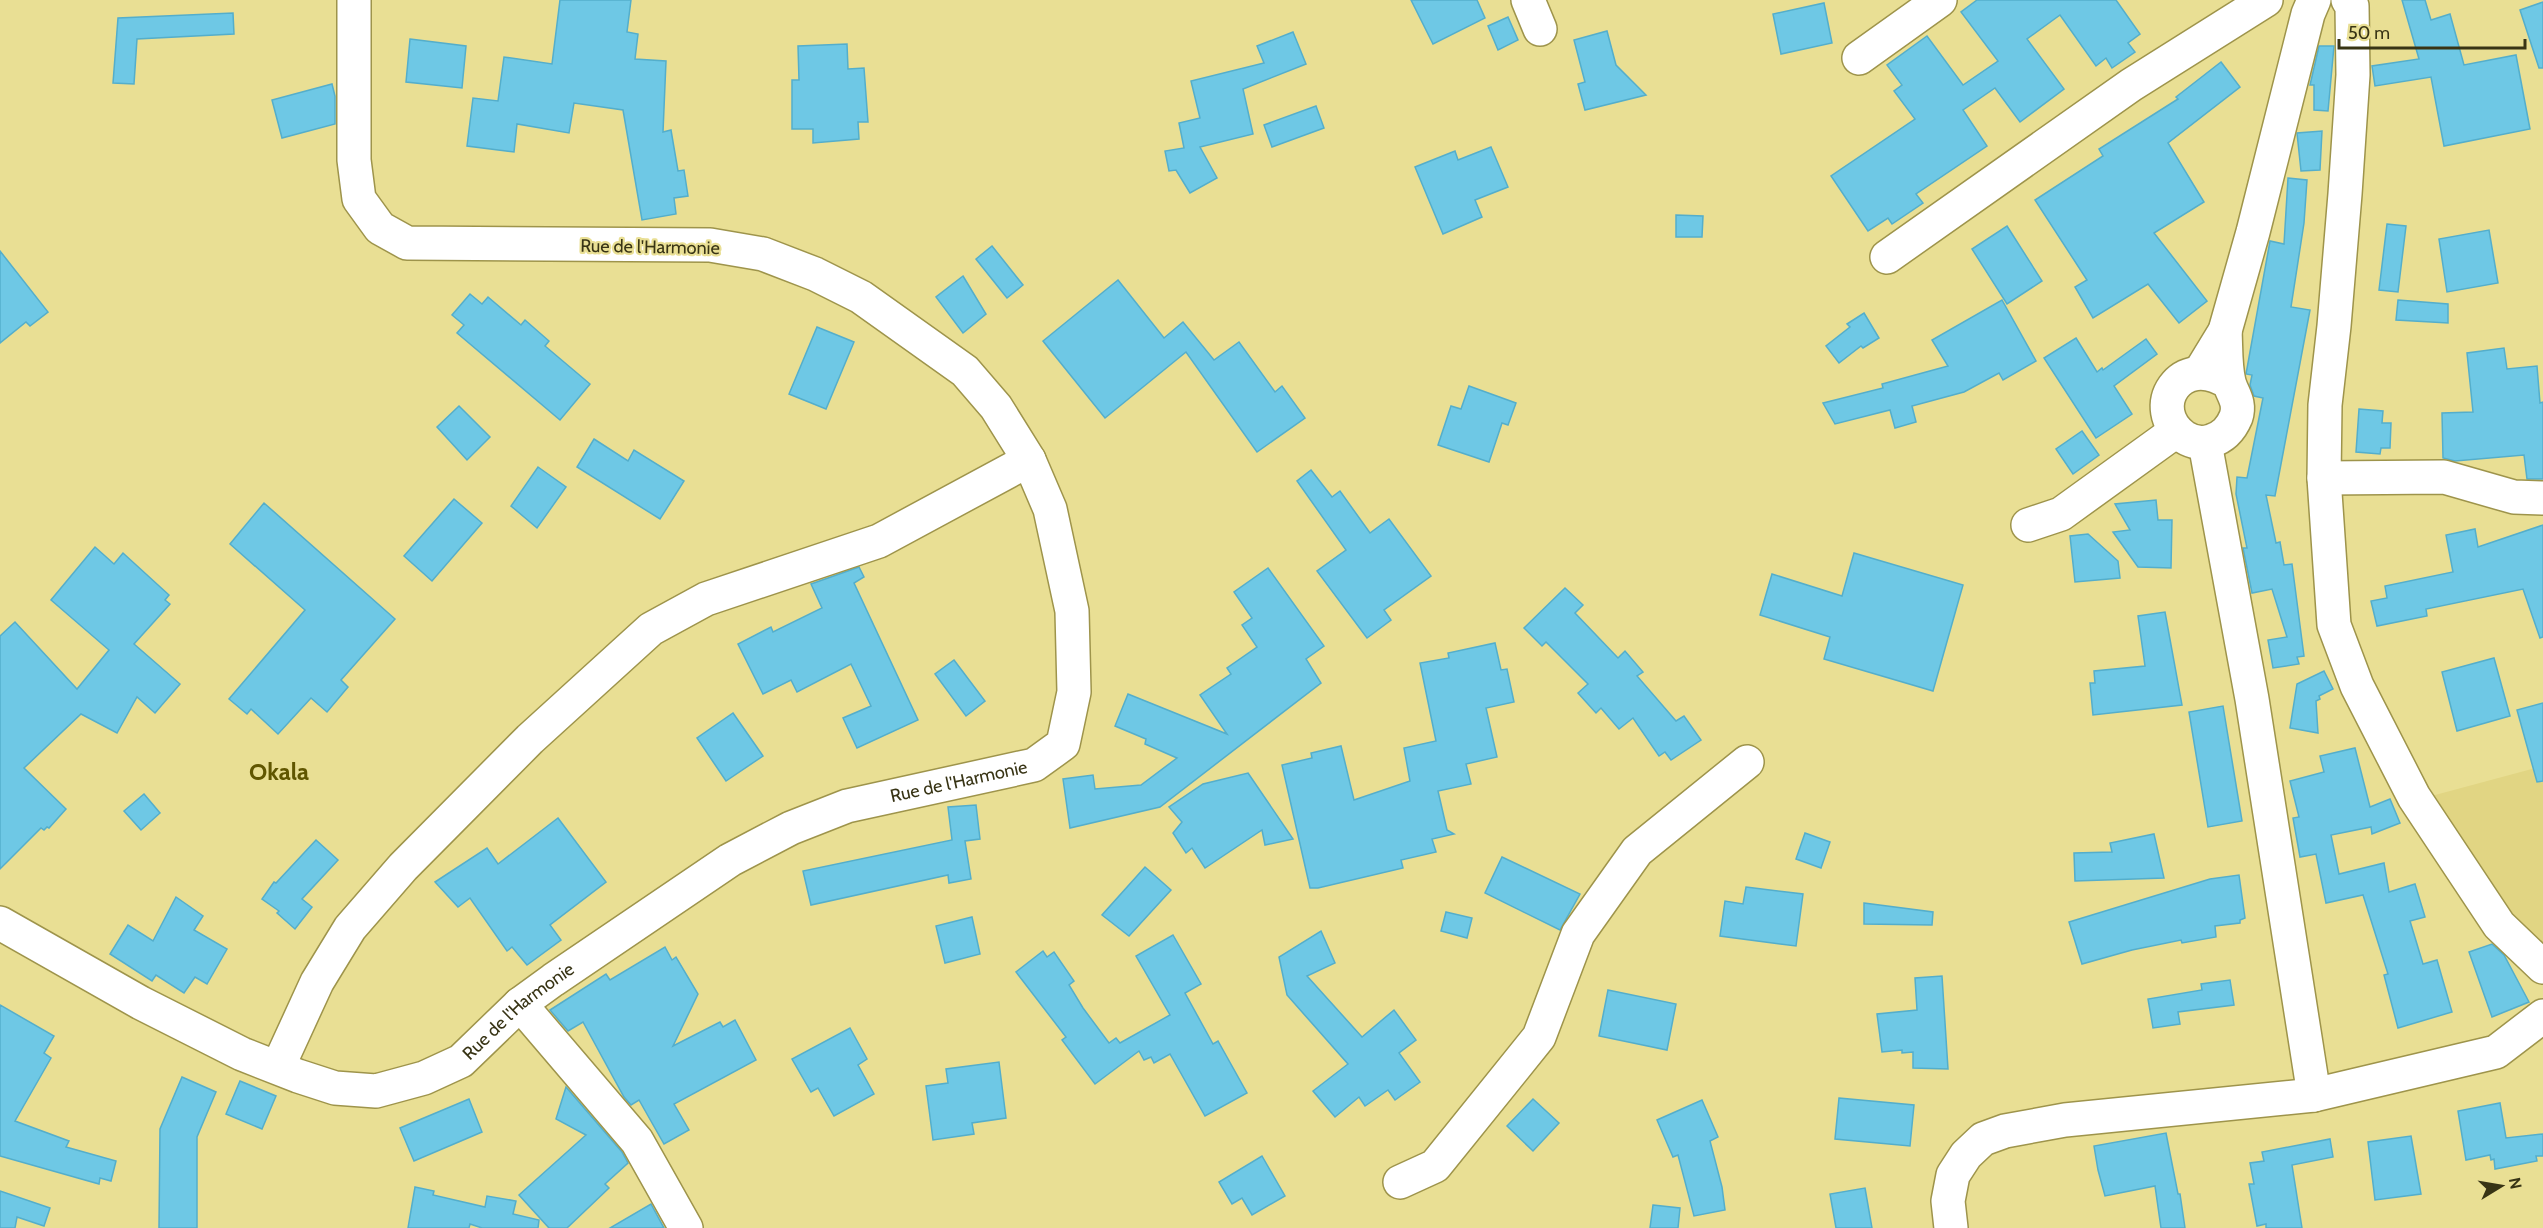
<svg xmlns="http://www.w3.org/2000/svg" width="2543" height="1228" font-family="Cabin,sans-serif">
  <style>
    .built { fill: #e1d583 }
    .building { fill: #6ec8e5; stroke: #54aecb; stroke-width: 1.5 }
    .lines { fill: none; stroke-linecap: round; stroke-linejoin: round }
    .minor-casing { stroke: #9e944b; stroke-width: 36 }
    .minor { stroke: #fff; stroke-width: 33 }
    .labels { text-anchor: middle; stroke-width: 4.5; stroke-linejoin: round; paint-order: stroke }
    .street-label { font-size: 18px; fill: #383415; stroke: #e9df94 }
    .district-label { font-size: 24px; font-weight: bold; fill: #605600; stroke: #e9df94 }
  </style>
  <rect width="100%" height="100%" fill="#e9df94"/>
  <polygon class="built" points="2543,766 2543,950 2494,894 2424,798"/>
  <g class="building">
    <polygon points="560,0 631,0 627,32 638,34 635,59 666,61 663,132 671,130 678,171 684,170 688,196 674,198 676,214 642,220 623,110 574,103 569,133 517,124 514,152 467,146 473,98 498,101 504,57 552,64"/>
    <polygon points="1411,0 1477,0 1485,18 1433,44"/>
    <polygon points="1977,0 2116,0 2140,34 2128,43 2135,52 2112,68 2106,58 2096,66 2060,15 2027,39 2064,89 2020,122 1995,88 1963,110 1987,146 1916,194 1923,203 1892,224 1888,218 1868,231 1831,176 1915,119 1894,91 1902,85 1887,65 1927,36 1963,85 1998,61 1961,12"/>
    <polygon points="2402,0 2425,0 2431,20 2450,14 2464,65 2516,55 2530,129 2444,146 2431,77 2375,86 2372,66 2419,59"/>
    <polygon points="2543,2 2543,68 2539,68 2520,10"/>
    <polygon points="1824,3 1832,43 1781,54 1773,14"/>
    <polygon points="233,13 234,34 137,39 134,84 113,83 118,18"/>
    <polygon points="1508,17 1518,40 1498,50 1488,26"/>
    <polygon points="1607,31 1616,65 1646,95 1585,110 1578,84 1585,82 1574,40"/>
    <polygon points="1293,32 1306,64 1243,89 1253,134 1200,147 1217,178 1190,193 1176,170 1169,171 1165,151 1184,148 1179,123 1200,118 1191,81 1264,63 1257,46"/>
    <polygon points="410,39 466,46 462,88 406,82"/>
    <polygon points="847,44 848,69 864,68 868,122 858,122 859,139 813,143 813,129 792,129 792,80 799,80 798,46"/>
    <polygon points="2319,46 2334,46 2328,111 2314,110 2314,85 2310,85"/>
    <polygon points="2221,62 2240,87 2168,143 2204,202 2154,233 2207,301 2179,323 2148,284 2093,318 2075,287 2087,280 2035,200 2103,156 2099,149 2178,99 2176,97"/>
    <polygon points="332,84 335,96 335,124 282,138 272,100"/>
    <polygon points="1316,106 1324,128 1272,147 1264,125"/>
    <polygon points="2322,131 2320,170 2301,171 2297,133"/>
    <polygon points="1491,147 1508,187 1475,200 1482,217 1443,234 1415,167 1455,151 1458,160"/>
    <polygon points="2288,178 2307,180 2304,223 2291,307 2310,310 2275,496 2266,495 2276,543 2280,542 2284,565 2292,564 2304,656 2297,657 2299,664 2273,668 2268,640 2287,637 2272,589 2252,593 2243,548 2247,548 2236,494 2237,477 2247,478 2263,398 2254,396 2250,385 2252,375 2246,374 2270,241 2284,244"/>
    <polygon points="1676,215 1703,216 1702,237 1676,237"/>
    <polygon points="2387,224 2406,226 2398,292 2379,290"/>
    <polygon points="2007,226 2042,281 2007,304 1972,249"/>
    <polygon points="2489,230 2498,283 2447,292 2439,239"/>
    <polygon points="992,246 1023,285 1007,298 976,259"/>
    <polygon points="0,251 48,312 30,326 26,322 0,343"/>
    <polygon points="963,276 986,314 963,333 936,297"/>
    <polygon points="1118,280 1164,338 1183,322 1214,360 1239,342 1275,392 1282,386 1305,418 1257,452 1186,352 1105,418 1043,341"/>
    <polygon points="470,294 482,304 488,297 521,325 525,320 549,341 545,346 590,384 560,420 457,333 464,325 452,315"/>
    <polygon points="2002,300 2036,361 2003,380 1999,373 1964,392 1912,406 1916,422 1895,428 1890,410 1835,424 1823,403 1883,388 1882,384 1948,366 1932,340"/>
    <polygon points="2398,300 2448,304 2448,323 2396,320"/>
    <polygon points="1864,313 1879,338 1863,348 1861,346 1839,363 1826,346 1850,327 1847,324"/>
    <polygon points="817,327 854,342 826,409 789,394"/>
    <polygon points="2076,338 2097,372 2102,368 2103,370 2146,339 2157,354 2114,386 2132,414 2096,438 2044,358"/>
    <polygon points="2504,348 2507,369 2537,366 2540,403 2543,402 2543,479 2527,479 2524,455 2455,461 2443,458 2442,413 2473,412 2467,353"/>
    <polygon points="1469,386 1516,403 1508,425 1502,423 1489,462 1438,445 1451,406 1461,409"/>
    <polygon points="459,406 490,437 467,460 437,427"/>
    <polygon points="2359,409 2383,411 2382,423 2391,423 2390,448 2381,448 2380,454 2356,452"/>
    <polygon points="2082,431 2099,455 2073,474 2056,449"/>
    <polygon points="594,439 628,461 634,450 684,481 660,519 577,467"/>
    <polygon points="538,467 566,487 537,528 511,506"/>
    <polygon points="1311,470 1332,497 1340,491 1370,533 1389,519 1431,576 1384,610 1391,620 1367,638 1317,571 1346,550 1297,481"/>
    <polygon points="454,499 482,523 432,581 404,556"/>
    <polygon points="2156,500 2158,520 2172,520 2171,568 2138,567 2113,532 2130,530 2115,504"/>
    <polygon points="264,503 395,619 341,680 348,687 327,712 311,698 278,734 251,709 247,714 229,699 305,610 230,544"/>
    <polygon points="2543,525 2543,637 2540,638 2523,589 2426,609 2427,616 2377,626 2371,601 2387,598 2385,586 2453,572 2446,535 2475,529 2478,547"/>
    <polygon points="2088,534 2118,561 2120,578 2075,582 2070,536"/>
    <polygon points="95,547 114,564 123,553 169,595 165,600 170,604 134,644 180,684 155,713 137,697 117,733 81,714 24,768 66,809 49,828 47,827 44,830 41,828 0,869 0,636 15,622 77,689 109,650 51,600"/>
    <polygon points="1854,553 1963,585 1933,691 1824,659 1830,637 1760,615 1772,574 1842,596"/>
    <polygon points="859,567 864,577 854,583 918,720 857,748 843,718 871,706 851,664 797,692 791,680 763,694 738,644 771,627 773,632 822,608 811,584"/>
    <polygon points="1268,568 1324,646 1306,659 1321,683 1160,807 1070,828 1063,779 1093,775 1095,789 1141,785 1177,758 1145,744 1146,739 1115,726 1128,694 1227,734 1200,695 1231,674 1227,668 1257,647 1242,625 1252,618 1234,592"/>
    <polygon points="1565,588 1583,605 1575,613 1618,658 1625,651 1643,672 1637,676 1676,721 1684,716 1701,740 1671,760 1665,752 1659,756 1633,718 1619,729 1601,708 1596,713 1578,693 1588,684 1546,642 1542,646 1524,628"/>
    <polygon points="2165,612 2182,705 2093,715 2090,683 2095,683 2094,671 2145,666 2138,616"/>
    <polygon points="1495,643 1501,670 1507,669 1514,702 1486,708 1497,757 1466,764 1471,784 1438,791 1447,830 1454,834 1432,839 1436,852 1401,860 1403,868 1318,888 1310,888 1282,765 1312,758 1311,753 1341,746 1354,800 1410,781 1404,748 1436,741 1420,663 1449,658 1448,653"/>
    <polygon points="2494,658 2510,716 2457,731 2442,672"/>
    <polygon points="954,660 985,701 966,716 935,674"/>
    <polygon points="2324,671 2333,689 2319,696 2320,699 2316,701 2318,733 2290,728 2297,684"/>
    <polygon points="2543,703 2543,781 2537,782 2517,710"/>
    <polygon points="2223,706 2242,821 2208,827 2189,712"/>
    <polygon points="733,713 763,756 726,781 697,738"/>
    <polygon points="2355,748 2370,807 2390,799 2400,823 2372,834 2371,827 2331,835 2339,874 2384,863 2389,892 2415,884 2425,917 2410,921 2423,964 2437,960 2452,1012 2398,1028 2384,975 2388,974 2363,895 2326,903 2316,854 2300,857 2293,818 2299,817 2290,781 2324,772 2320,756"/>
    <polygon points="1248,773 1293,839 1265,845 1262,830 1205,868 1192,848 1186,853 1173,833 1182,822 1169,807 1203,784"/>
    <polygon points="144,794 160,813 141,830 124,811"/>
    <polygon points="976,805 980,839 965,841 971,879 949,883 948,875 811,905 803,871 952,840 948,807"/>
    <polygon points="558,818 606,882 550,925 561,940 527,965 512,947 507,951 470,898 458,907 435,882 487,848 498,864"/>
    <polygon points="1805,833 1830,842 1821,868 1796,859"/>
    <polygon points="2154,834 2164,878 2075,881 2074,853 2112,852 2110,843"/>
    <polygon points="316,840 338,860 302,899 312,907 295,929 277,913 279,911 262,899 274,882 276,883"/>
    <polygon points="1502,857 1580,894 1560,930 1485,893"/>
    <polygon points="1145,867 1171,890 1129,936 1102,915"/>
    <polygon points="2239,875 2245,918 2240,920 2240,923 2215,926 2216,937 2182,943 2181,940 2132,950 2082,964 2069,922 2210,879"/>
    <polygon points="1746,887 1803,894 1796,946 1720,936 1725,901 1743,904"/>
    <polygon points="176,897 203,916 194,930 227,949 207,984 195,977 184,993 156,975 152,981 110,954 128,925 153,941"/>
    <polygon points="1864,903 1933,912 1932,925 1864,924"/>
    <polygon points="1446,912 1472,918 1467,938 1441,931"/>
    <polygon points="972,917 980,954 945,963 936,926"/>
    <polygon points="1321,931 1335,963 1307,976 1362,1037 1394,1010 1416,1040 1399,1053 1420,1082 1395,1100 1388,1090 1365,1106 1359,1097 1335,1117 1313,1091 1348,1064 1287,995 1279,957"/>
    <polygon points="1173,935 1201,984 1185,993 1213,1044 1218,1041 1247,1093 1205,1116 1170,1054 1154,1063 1151,1057 1144,1060 1139,1051 1095,1084 1062,1040 1066,1037 1016,972 1043,951 1047,957 1054,952 1074,981 1069,985 1083,1008 1109,1043 1116,1038 1120,1043 1170,1015 1136,956"/>
    <polygon points="2492,944 2504,955 2529,1002 2492,1017 2469,952"/>
    <polygon points="665,947 672,960 676,957 698,994 673,1046 720,1022 723,1027 735,1020 756,1060 674,1104 689,1130 664,1144 639,1100 631,1105 624,1097 583,1022 568,1031 550,1010 606,974 610,980"/>
    <polygon points="1942,976 1948,1069 1913,1068 1913,1052 1902,1053 1902,1050 1882,1052 1877,1014 1917,1010 1915,978"/>
    <polygon points="2230,980 2234,1005 2178,1012 2180,1024 2153,1028 2148,999 2202,990 2201,984"/>
    <polygon points="1608,990 1676,1004 1667,1050 1599,1036"/>
    <polygon points="0,1005 54,1036 44,1053 51,1058 15,1121 69,1141 66,1147 116,1161 111,1181 100,1178 99,1184 0,1156"/>
    <polygon points="850,1028 867,1059 858,1065 874,1094 834,1116 818,1088 811,1092 792,1059"/>
    <polygon points="999,1062 1006,1118 972,1123 974,1134 933,1140 926,1086 948,1083 946,1069"/>
    <polygon points="182,1077 216,1092 197,1137 197,1228 159,1228 160,1129"/>
    <polygon points="240,1081 276,1096 262,1129 226,1114"/>
    <polygon points="566,1087 622,1152 628,1163 605,1184 609,1188 567,1228 549,1228 519,1195 586,1135 556,1119"/>
    <polygon points="1839,1098 1914,1105 1910,1146 1835,1139"/>
    <polygon points="469,1099 482,1132 414,1161 400,1128"/>
    <polygon points="1533,1099 1559,1123 1533,1151 1507,1126"/>
    <polygon points="1702,1100 1718,1137 1710,1141 1722,1187 1725,1210 1694,1216 1678,1155 1673,1157 1657,1120"/>
    <polygon points="2500,1103 2506,1138 2543,1134 2543,1156 2536,1156 2537,1161 2495,1169 2494,1159 2491,1160 2490,1155 2466,1160 2458,1111"/>
    <polygon points="2166,1133 2178,1194 2180,1194 2185,1228 2161,1228 2155,1186 2105,1196 2098,1170 2094,1146"/>
    <polygon points="2411,1136 2421,1194 2375,1200 2368,1142"/>
    <polygon points="2330,1139 2333,1157 2292,1165 2302,1228 2266,1228 2266,1224 2257,1226 2249,1184 2254,1184 2250,1163 2264,1161 2262,1152"/>
    <polygon points="1262,1156 1285,1196 1252,1215 1242,1198 1232,1204 1219,1182"/>
    <polygon points="415,1187 434,1191 433,1195 485,1207 487,1196 516,1201 513,1214 539,1220 538,1228 482,1228 470,1224 469,1228 408,1228"/>
    <polygon points="1865,1188 1872,1228 1836,1228 1830,1194"/>
    <polygon points="0,1191 50,1208 44,1226 17,1217 15,1228 0,1228"/>
    <polygon points="651,1204 664,1228 610,1228"/>
    <polygon points="1653,1205 1680,1208 1678,1228 1650,1228"/>
  </g>
  <g class="lines">
    <defs>
      <g id="minor">
        <polyline points="1528,0 1540,29"/>
        <polyline points="2348,0 2352,6 2353,75 2345,194 2334,326 2325,405 2324,478 2334,625 2357,686 2414,797 2499,925 2543,967"/>
        <polyline points="1859,58 1940,0"/>
        <polyline points="1887,257 2131,85 2266,0"/>
        <path d="M2225,331C2226,347 2225,366 2229,382C2232,394 2241,402 2236,417C2231,429 2224,437 2211,441C2202,444 2192,442 2184,437C2145,409 2180,350 2229,383"/>
        <polyline points="2200,372 2225,331 2253,232 2308,14 2314,0"/>
        <polyline points="2205,443 2252,699 2314,1095"/>
        <polyline points="2324,478 2444,477 2514,497 2543,498"/>
        <polyline points="2028,525 2061,514 2176,431"/>
        <path id="s1" d="M0,923L141,1003L242,1054L298,1076L335,1088L376,1091L424,1078L461,1061L520,1004L553,980L730,860L791,828L847,806L1034,765L1063,744L1074,692L1072,611L1050,509L1029,460L996,407L965,371L861,297L815,274L763,254L710,245L407,243L380,228L359,199L354,160V0"/>
        <polyline points="520,1004 637,1141 686,1228"/>
        <polyline points="278,1067 317,982 350,928 403,867 530,739 651,629 706,599 879,541 1029,460"/>
        <polyline points="1400,1182 1435,1166 1539,1037 1578,934 1637,851 1747,762"/>
        <polyline points="1951,1228 1948,1201 1953,1175 1966,1155 1983,1139 2005,1131 2065,1120 2314,1095 2496,1052 2543,1016"/>
      </g>
    </defs>
    <use href="#minor" class="minor-casing"/>
    <use href="#minor" class="minor"/>
  </g>
  <g class="labels">
    <g class="street-label">
      <text transform="translate(650 247) rotate(1)" y="6">Rue de l'Harmonie</text>
      <text dy="6" stroke="none"><textPath href="#s1" startOffset="1086">Rue de l'Harmonie</textPath></text>
      <text dy="6" stroke="none"><textPath href="#s1" startOffset="582">Rue de l'Harmonie</textPath></text>
    </g>
    <g class="district-label">
      <text x="279" y="780">Okala</text>
    </g>
  </g>
  <g transform="translate(2501 1186) rotate(79)" stroke="#e9df94" stroke-width="4.5" paint-order="stroke">
  <path d="M0-4.5L10 22L0 15L-10 22Z" fill="#383415"/>
  <text y="-9" font-size="16" font-weight="bold" text-anchor="middle" fill="#383415">N</text>
  </g>
  <path d="M2339 39v9h186v-9" fill="none" stroke="#383415" stroke-width="3"/>
  <text x="2348" y="39" font-size="18" fill="#383415" stroke="#e9df94" stroke-width="4.5" paint-order="stroke">50 m</text>
</svg>
